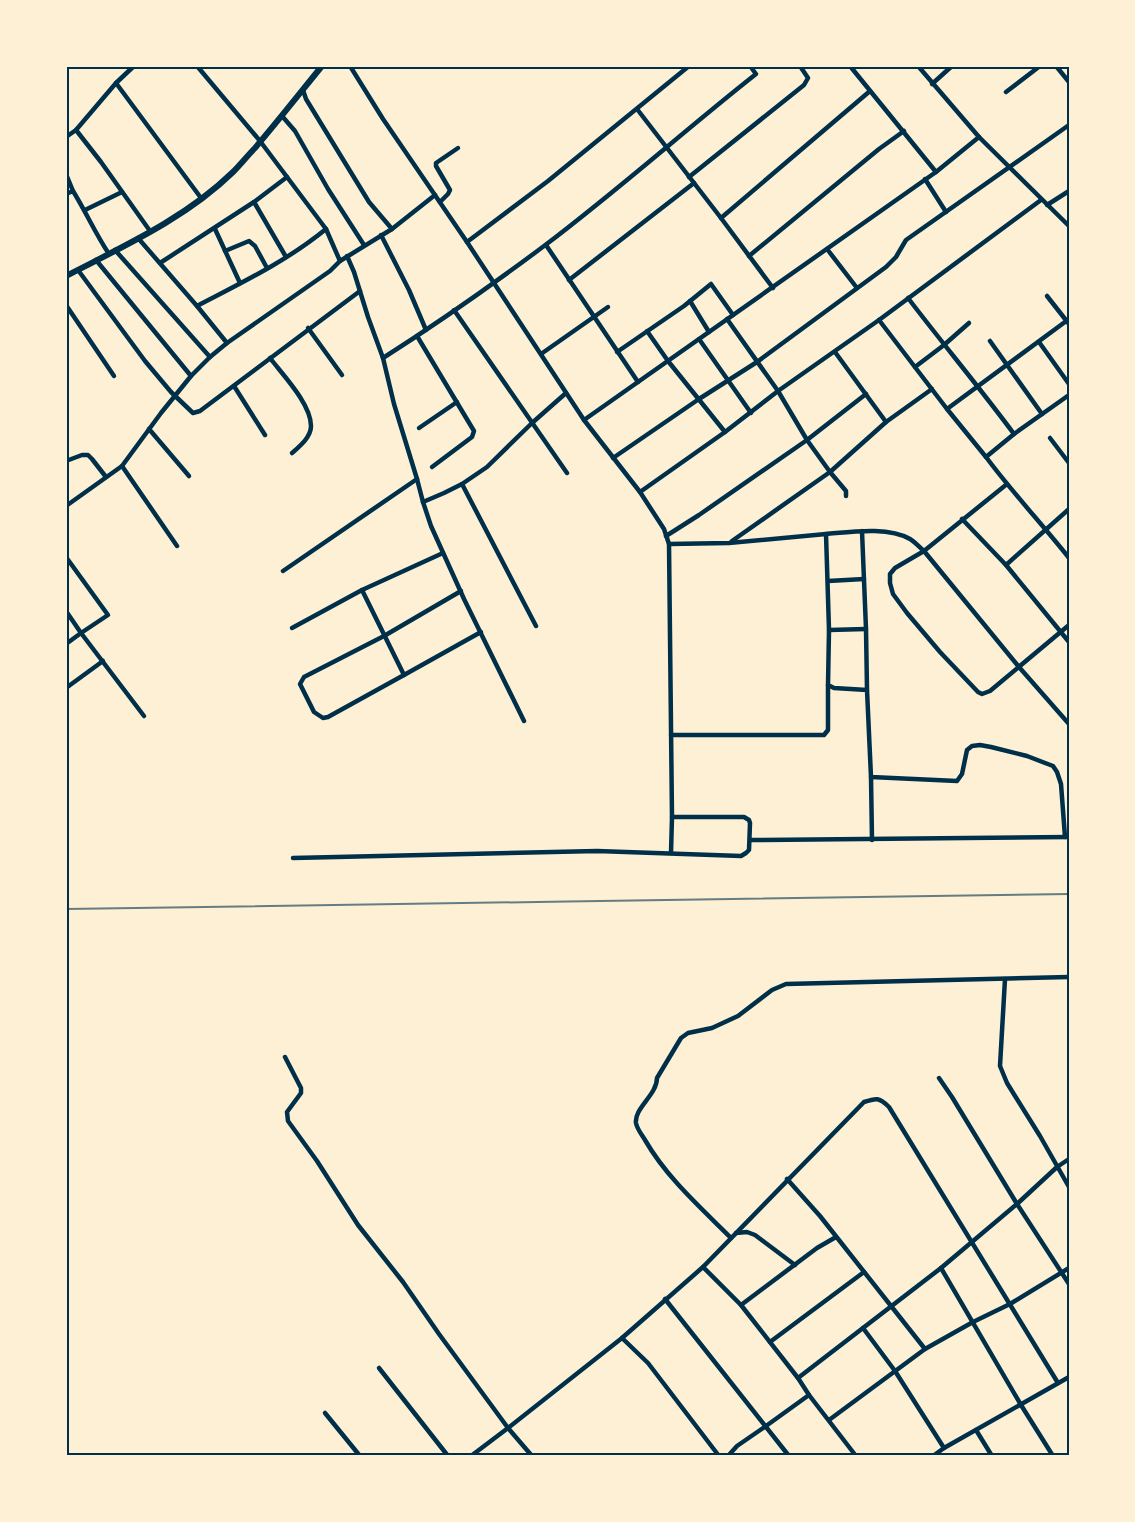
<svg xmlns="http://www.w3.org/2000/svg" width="1135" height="1522" font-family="'Fira Sans',sans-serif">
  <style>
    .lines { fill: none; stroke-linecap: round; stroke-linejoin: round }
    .minor { stroke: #003049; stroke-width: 4.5 }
    .tertiary { stroke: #003049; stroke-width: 6 }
    .rail { stroke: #657d81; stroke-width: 2 }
    .neatline { fill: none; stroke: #003049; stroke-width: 2 }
  </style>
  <rect width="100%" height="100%" fill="#fdf0d5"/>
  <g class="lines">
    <g class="minor">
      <polyline points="134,66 116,83 201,198"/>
      <polyline points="197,66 260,141 326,229 340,261"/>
      <polyline points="350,66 383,119 467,242 584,420 640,492 664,529 669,544 672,817 671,853"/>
      <polyline points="850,66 936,172"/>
      <polyline points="918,66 979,137 1069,226"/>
      <polyline points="1056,66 1069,82"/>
      <polyline points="932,84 952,66"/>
      <polyline points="303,90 306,99 369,202 392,229"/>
      <polyline points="1006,92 1040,66"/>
      <polyline points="637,109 721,218 773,288"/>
      <polyline points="282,116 295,131 328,189 364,245"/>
      <polyline points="76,130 101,162 150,231"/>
      <polyline points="66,137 76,130 116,83"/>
      <polyline points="66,174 73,191"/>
      <polyline points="689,177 804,85 808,78 800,66"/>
      <polyline points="925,179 946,212"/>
      <path d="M66,194L73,191C86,212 95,233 109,254"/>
      <polyline points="254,202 286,257"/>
      <polyline points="440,202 448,194 450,190 436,166 436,163 458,148"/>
      <polyline points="1047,205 1069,191"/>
      <polyline points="85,210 122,192"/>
      <polyline points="721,218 870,91"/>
      <polyline points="215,229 240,283"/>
      <polyline points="381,235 409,290 426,330"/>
      <path d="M138,238L197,306C241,283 287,261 326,229"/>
      <polyline points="467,242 548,181 689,66"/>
      <polyline points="546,245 638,382"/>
      <polyline points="827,249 857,288"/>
      <polyline points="115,250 210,357"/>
      <polyline points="225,251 249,241 255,246 267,268"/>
      <polyline points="347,256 354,272 368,317 383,358 394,404 417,479 423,502 431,526 464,599 524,721"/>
      <polyline points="749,256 879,149 904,131"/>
      <polyline points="96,260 191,376"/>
      <polyline points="160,263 254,202 287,177"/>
      <polyline points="78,270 145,361 171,392 193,413 200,411 360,291"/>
      <polyline points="569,280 694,183"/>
      <polyline points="1047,296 1069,324"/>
      <path d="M908,298C943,344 980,388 1014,434"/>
      <polyline points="690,301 709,332"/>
      <polyline points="66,305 114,376"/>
      <polyline points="197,306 227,343"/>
      <polyline points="454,310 567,473"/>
      <polyline points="879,320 947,409 1069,319"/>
      <polyline points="308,328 342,375"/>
      <polyline points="647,331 668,361 725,432"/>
      <polyline points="417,336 474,431 472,437 432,467"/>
      <polyline points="699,339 751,413"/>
      <polyline points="990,341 1042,414"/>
      <polyline points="1039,342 1069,384"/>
      <polyline points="617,352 684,306 711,284 733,315"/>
      <polyline points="835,352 886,422"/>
      <polyline points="541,354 608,307"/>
      <path d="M270,358C283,375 311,404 311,426C311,437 300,446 292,453"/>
      <path d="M383,358C438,323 492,285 544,246C617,191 685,130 756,74L750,66"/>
      <polyline points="915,367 944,345 969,323"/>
      <polyline points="234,386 265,435"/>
      <path d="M1069,395L1014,434L986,457C1012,492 1042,524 1069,558"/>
      <polyline points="947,409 986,457"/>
      <polyline points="584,420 936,172 979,137"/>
      <polyline points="419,428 457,402"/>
      <polyline points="149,429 189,476"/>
      <polyline points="1050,438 1069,463"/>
      <polyline points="613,458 699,399 757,362 886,267 896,257 906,240 1069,125"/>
      <polyline points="66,461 82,455 88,455 92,459 106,477"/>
      <polyline points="122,466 177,546"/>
      <polyline points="462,484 536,626"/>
      <polyline points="1007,484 924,551 1019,667 1069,724"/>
      <polyline points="640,492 725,432 778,391 879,320 1041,200"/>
      <polyline points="846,496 846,491 830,472 886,422 932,389"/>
      <polyline points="423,502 444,493 462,484 487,467 532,423 566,393"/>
      <polyline points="66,506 122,466 161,413 191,376 210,357 227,343 330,271 340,261 392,229 435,195"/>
      <polyline points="1069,509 1006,565 1069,642"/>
      <polyline points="962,519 1006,565"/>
      <polyline points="862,531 866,629 867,690"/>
      <path d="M826,534C850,532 888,526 910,539C915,542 919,547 924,551L895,568L890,574V583L893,594L907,613L940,652L978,692L982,694L990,691L1069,625"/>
      <polyline points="666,536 699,515 807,440 778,391 727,319"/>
      <polyline points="732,541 830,472 807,440 866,394"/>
      <polyline points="669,544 729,543 826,534 829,630 828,685 834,688 867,690 871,777 957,781 962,774 967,750 972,746 980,745 991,747 1027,756 1053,766 1057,772 1061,784 1065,837"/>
      <polyline points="66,557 108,615 81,633 144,716"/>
      <polyline points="283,571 417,479"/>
      <polyline points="828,581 864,579"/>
      <polyline points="362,590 404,675 328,717 323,718 314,712 300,684 304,677 384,636 461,591"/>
      <polyline points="66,611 81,633 66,644"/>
      <polyline points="292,628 362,590 443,553"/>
      <polyline points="829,630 866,629"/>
      <polyline points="404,675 481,632"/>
      <polyline points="66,688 103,661"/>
      <polyline points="671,735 824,735 828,730 828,685"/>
      <polyline points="871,777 872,840"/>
      <polyline points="751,840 1069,837"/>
      <polyline points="293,858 597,851 741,856 746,853 749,850 750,823 749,820 744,817 672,817"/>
      <polyline points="1005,979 1000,1066 1007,1083 1040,1136 1069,1187"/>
      <polyline points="285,1057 301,1088 301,1093 287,1112 288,1121 317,1161 358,1225 403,1282 439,1334 508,1428 532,1456"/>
      <polyline points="939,1078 952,1097 1017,1204 1069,1284"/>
      <polyline points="787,1179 820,1216 925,1349"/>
      <polyline points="736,1233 747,1232 755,1235 795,1265"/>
      <path d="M731,1238C700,1207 667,1178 645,1140C642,1135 637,1129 636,1123C634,1108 657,1095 657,1078L681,1038L688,1033L712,1028L738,1016L772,990L786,984L1069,977"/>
      <polyline points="703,1267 741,1305 798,1378"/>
      <polyline points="941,1268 1021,1405 1053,1456"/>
      <polyline points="665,1299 789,1456"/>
      <polyline points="741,1305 817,1248 836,1237"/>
      <polyline points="863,1328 895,1371 944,1448"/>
      <polyline points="622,1338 648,1363 719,1456"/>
      <polyline points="770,1342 864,1272"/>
      <polyline points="379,1368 448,1456"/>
      <polyline points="325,1413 360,1456"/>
      <polyline points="829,1420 925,1349 973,1322 1010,1304 1069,1268"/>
      <polyline points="976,1430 992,1456"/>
      <path d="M471,1456L508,1428L622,1338L703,1267L864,1102C876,1098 879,1097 889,1107L1058,1383"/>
      <polyline points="728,1456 737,1446 766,1426 809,1395"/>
      <polyline points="856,1456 809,1395 798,1378 941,1268 1017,1204 1057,1167 1069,1159"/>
      <polyline points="933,1456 944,1448 1069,1377"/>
    </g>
    <path class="tertiary" d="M66,276C124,246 186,218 233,172C241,164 248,155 255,148C278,121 300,93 322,66"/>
    <path class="rail" d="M66,909C400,902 735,901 1069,894"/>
  </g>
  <rect width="1135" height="1522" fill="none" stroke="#fdf0d5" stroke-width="135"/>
  <rect x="68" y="68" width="1000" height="1386" class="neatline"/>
</svg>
